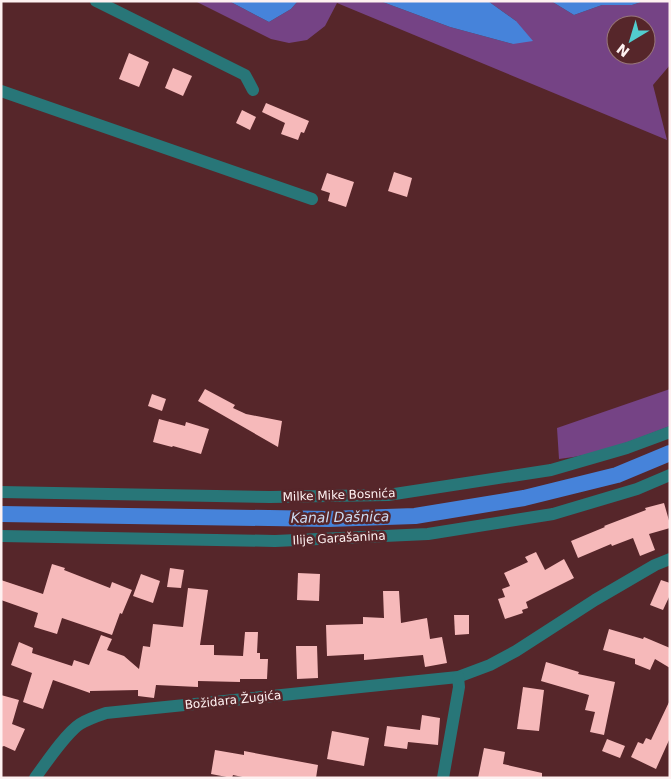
<svg xmlns="http://www.w3.org/2000/svg" width="671" height="779" font-family="'DejaVu Sans',sans-serif">
  <style>
    .green { fill: #754385; fill-rule: evenodd }
    .water { fill: #4683da }
    .lines { fill: none; stroke-linecap: round; stroke-linejoin: round }
    .canal { stroke: #4683da; stroke-width: 16 }
    .building { fill: #f6b9ba }
    .minor { stroke: #287678; stroke-width: 12 }
    .labels { text-anchor: middle; stroke-width: 5; stroke-linejoin: round; paint-order: stroke }
    .street-label { font-size: 12px; fill: #fef1f1; stroke: #56262a }
    .water-label { font-size: 14px; font-style: italic; fill: #cbdbf2; stroke: #56262a }
  </style>
  <rect width="100%" height="100%" fill="#56262a"/>
  <g class="green">
    <path d="M195,1H229L269,22L291,9L298,1H380L450,27L513,44L516,21L488,1H551L574,15L602,5H632L644,1H670V65L653,85L667,140L337,3L325,26L307,40L289,43L271,39ZM616,25H646V55H616Z"/>
    <path d="M670,389V426C634,440 598,455 559,459L557,428Z"/>
  </g>
  <g class="water">
    <polygon points="229,1 298,1 291,9 269,22"/>
    <polygon points="380,1 488,1 516,21 533,41 513,44 450,27"/>
    <polygon points="551,1 644,1 632,5 602,5 574,15"/>
  </g>
  <g class="lines">
    <polyline class="canal" points="1,514 328,519 415,516 524,498 617,475 670,453"/>
  </g>
  <g class="building">
    <polygon points="129,53 149,62 139,87 119,79"/>
    <polygon points="173,68 192,76 183,96 165,88"/>
    <polygon points="266,103 309,121 304,133 301,132 298,140 281,134 285,123 262,112"/>
    <polygon points="242,110 256,117 250,130 236,123"/>
    <polygon points="394,172 412,178 407,197 388,191"/>
    <polygon points="327,173 354,182 346,207 328,201 330,193 321,190"/>
    <polygon points="205,389 235,405 233,408 246,414 282,421 278,447 198,401"/>
    <polygon points="152,394 166,399 162,411 148,406"/>
    <polygon points="159,419 185,426 186,422 209,429 201,454 173,446 172,447 153,442"/>
    <polygon points="664,503 670,524 670,528 649,534 655,550 640,556 633,538 612,546 611,544 578,558 571,541 605,527 604,526 646,510 645,508"/>
    <polygon points="536,552 545,570 564,559 574,578 526,602 528,608 522,610 523,613 505,619 498,599 505,597 502,589 510,586 504,573 528,562 525,557"/>
    <polygon points="52,564 65,568 64,570 110,588 112,582 132,590 122,614 120,613 112,635 62,618 57,634 34,627 38,613 1,600 1,580 43,594"/>
    <polygon points="170,568 184,570 181,588 167,587"/>
    <polygon points="298,573 320,574 319,601 297,600"/>
    <polygon points="141,574 160,581 153,603 133,596"/>
    <polygon points="661,580 670,583 670,595 663,610 650,605"/>
    <polygon points="188,588 208,590 200,645 214,645 214,655 243,656 245,632 258,632 257,653 260,653 260,659 268,659 267,679 240,679 240,682 198,681 198,687 156,685 154,698 138,696 138,690 90,691 90,693 53,680 43,709 23,702 32,673 11,665 19,642 33,648 32,653 72,666 74,660 89,665 101,635 112,639 107,650 124,656 139,669 143,646 150,647 153,624 183,627"/>
    <polygon points="383,591 399,591 401,623 427,618 430,639 442,637 447,663 425,667 423,655 364,660 364,654 327,656 326,625 363,624 363,617 384,618"/>
    <polygon points="454,615 469,615 469,634 455,635"/>
    <polygon points="609,629 643,639 644,637 670,648 670,668 655,659 650,670 635,664 635,659 603,650"/>
    <polygon points="296,646 317,646 318,678 297,679"/>
    <polygon points="546,662 579,672 578,674 615,682 604,735 590,732 595,712 585,710 589,695 541,681"/>
    <polygon points="523,687 544,690 539,731 517,729"/>
    <polygon points="1,695 19,700 12,724 25,729 15,751 4,746 1,747"/>
    <polygon points="670,700 670,738 656,769 631,757 638,742 643,744 646,738 651,740"/>
    <polygon points="422,715 440,718 438,745 408,742 407,749 384,746 387,726 420,730"/>
    <polygon points="332,731 369,738 364,766 327,759"/>
    <polygon points="607,739 625,746 620,758 602,751"/>
    <polygon points="484,748 505,752 503,764 542,773 542,778 478,778"/>
    <polygon points="215,750 244,755 244,751 318,765 316,778 247,778 233,775 232,778 211,774"/>
  </g>
  <g class="lines">
    <g class="minor">
      <polyline points="96,1 245,75 253,90"/>
      <polyline points="1,91 312,199"/>
      <polyline points="1,492 270,497 388,495 551,470 627,448 670,432"/>
      <polyline points="1,536 275,541 428,534 553,514 637,489 670,475"/>
      <path d="M35,778C46,763 66,733 80,724C88,719 97,716 106,713L458,677L490,665L516,651L595,600L655,565L670,559"/>
      <polyline points="443,778 459,687 458,677"/>
    </g>
  </g>
  <g class="labels">
    <g class="street-label">
      <text transform="translate(339 495) rotate(-2)" y="4">Milke Mike Bosnića</text>
      <text transform="translate(339 538) rotate(-3)" y="4">Ilije Garašanina</text>
      <text transform="translate(233 700) rotate(-6)" y="4">Božidara Žugića</text>
    </g>
    <g class="water-label">
      <text transform="translate(340 517) rotate(-1)" y="5">Kanal Dašnica</text>
    </g>
  </g>
  <rect width="671" height="779" fill="none" stroke="#fef1f1" stroke-width="5"/>
  <g transform="translate(631 40) rotate(218)"><circle r="24" fill="#56262a" stroke="#99777a"/>
  <path d="M0-4L9 19L0 12L-9 19Z" fill="#52cdcf"/>
  <text y="-8" font-size="14" font-weight="bold" text-anchor="middle" fill="#fef1f1">N</text>
  </g>
</svg>
